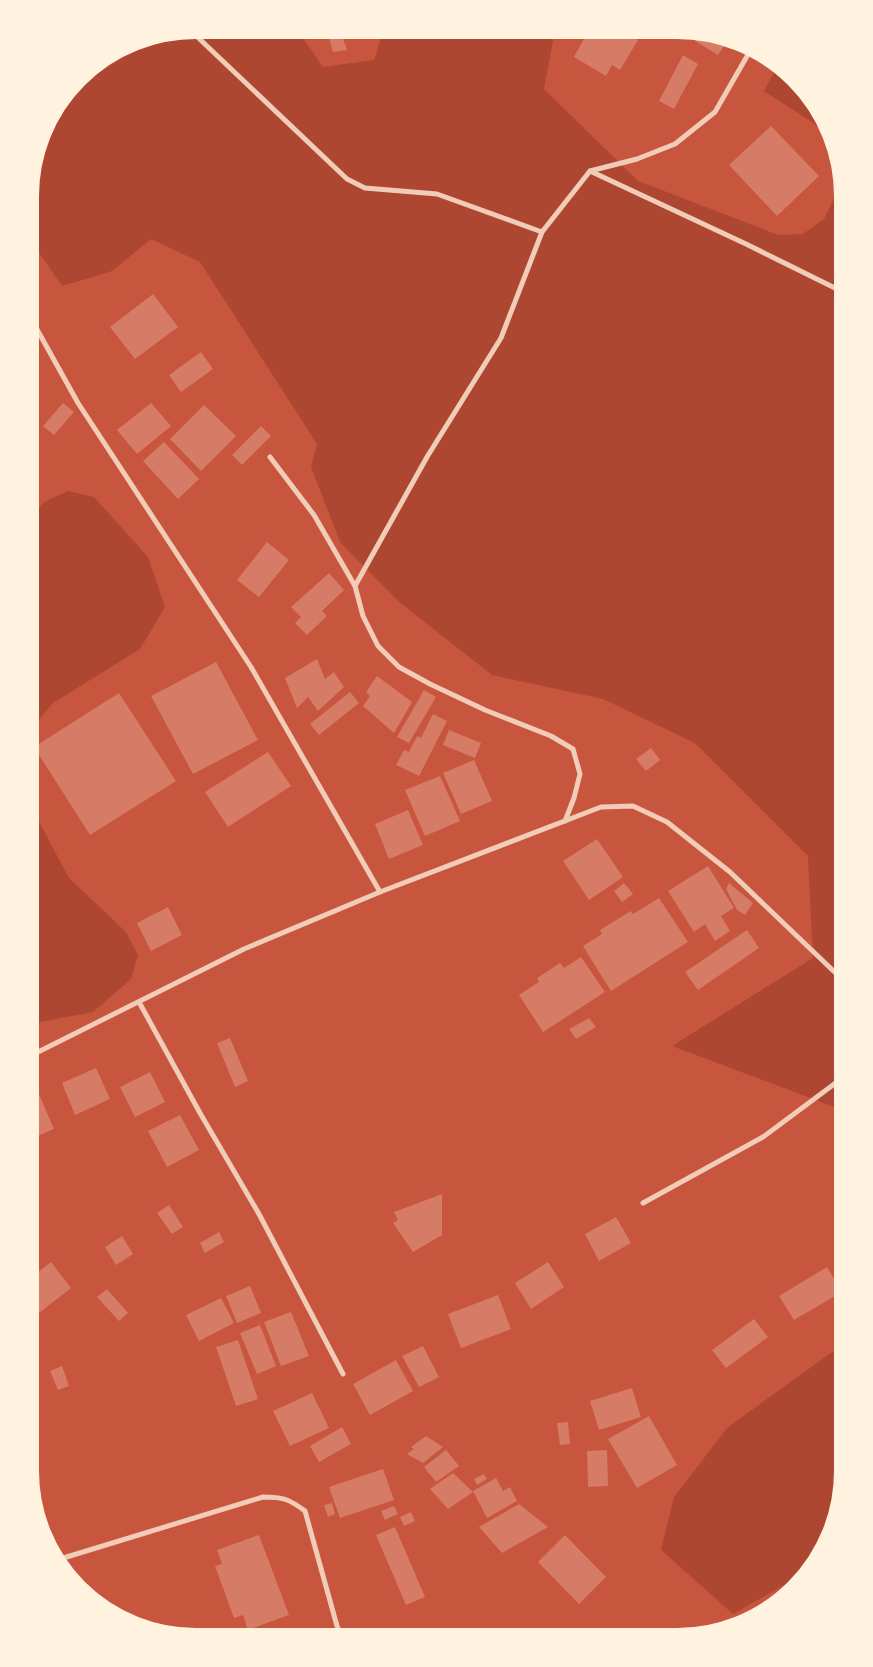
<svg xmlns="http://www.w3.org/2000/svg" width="873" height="1667" font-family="'Fira Sans',sans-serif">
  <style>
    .green { fill: #ae4732 }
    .building { fill: #d67c66 }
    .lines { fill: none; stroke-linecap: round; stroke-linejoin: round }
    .minor { stroke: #f1ccb7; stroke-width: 5 }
    .rim { fill: none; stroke: #fff3e0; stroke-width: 6 }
  </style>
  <rect width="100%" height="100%" fill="#c8553d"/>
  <g class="green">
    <polygon points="196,28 293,28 298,31 323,67 374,60 384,29 555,30 544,89 638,181 778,235 803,234 824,219 843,181 845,196 845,1111 672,1046 813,958 808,856 695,743 603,699 492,675 398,601 340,542 311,467 317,444 200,262 151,239 112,271 62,286 29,238 29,175 45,121 85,70 132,40"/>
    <polygon points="778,65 788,69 832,135 764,91"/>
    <polygon points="68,491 94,497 148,557 165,607 140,649 53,703 28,732 29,519 44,502"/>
    <polygon points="28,801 69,878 126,932 138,955 131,979 93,1012 40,1022 28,1029"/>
    <polygon points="845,1343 845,1482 833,1535 814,1568 733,1614 661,1550 674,1497 728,1427"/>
  </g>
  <g class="building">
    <polygon points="339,28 347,50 333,52 327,31"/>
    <polygon points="589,30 621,30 638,40 620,70 612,65 606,76 574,57"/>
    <polygon points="701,31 709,31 728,40 718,55 695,41"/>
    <polygon points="683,55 698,64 674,109 659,101"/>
    <polygon points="771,126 819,176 777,216 729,165"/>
    <polygon points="153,294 178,327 135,359 110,327"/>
    <polygon points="201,352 213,369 181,392 169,375"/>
    <polygon points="63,403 74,412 54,435 43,426"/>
    <polygon points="151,403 171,426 137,454 117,430"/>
    <polygon points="204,405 236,436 201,471 170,439"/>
    <polygon points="261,426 271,436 242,465 232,455"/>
    <polygon points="164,442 199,479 178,499 143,461"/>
    <polygon points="267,542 289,560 259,597 237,580"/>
    <polygon points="329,573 344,590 322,611 327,616 307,635 295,623 301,617 291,607"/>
    <polygon points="317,659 325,679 334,672 344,687 318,711 308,697 297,708 285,678"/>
    <polygon points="216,662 258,740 193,774 151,696"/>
    <polygon points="377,676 412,702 394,733 363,706 370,696 366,692"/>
    <polygon points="424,690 436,697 409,743 397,737"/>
    <polygon points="350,692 359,703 319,735 310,724"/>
    <polygon points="119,693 176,781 90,835 34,747"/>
    <polygon points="433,714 447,721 419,776 396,765 404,750 409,752 417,736 421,738"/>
    <polygon points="449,730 481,743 475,758 443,745"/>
    <polygon points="651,748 660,760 646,771 636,759"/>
    <polygon points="268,752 291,786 228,827 205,792"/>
    <polygon points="474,760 492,801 461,814 443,773"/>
    <polygon points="440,776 460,821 425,836 405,790"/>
    <polygon points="408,810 423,845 389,859 375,824"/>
    <polygon points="597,839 623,877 589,900 563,861"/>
    <polygon points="708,866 734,908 721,916 730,931 715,941 705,924 694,932 668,891"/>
    <polygon points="624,883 633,894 622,902 614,891"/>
    <polygon points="729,883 753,903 745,915 737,910 726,889"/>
    <polygon points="659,898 688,942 611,991 583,946 602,934 600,930 631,911 633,914"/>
    <polygon points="168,907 182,935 151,951 137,923"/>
    <polygon points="747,930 759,948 698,990 685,972"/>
    <polygon points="581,957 605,992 543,1032 519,995 539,982 537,978 560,963 564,968"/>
    <polygon points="589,1018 596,1027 576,1039 569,1029"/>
    <polygon points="230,1038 248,1081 235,1087 217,1043"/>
    <polygon points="96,1068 110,1099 75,1115 62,1083"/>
    <polygon points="150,1072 165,1102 135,1117 120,1087"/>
    <polygon points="38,1092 54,1129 28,1140 28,1096"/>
    <polygon points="180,1115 199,1150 167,1167 148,1131"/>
    <polygon points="442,1194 442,1235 413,1252 393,1223 398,1220 394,1212"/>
    <polygon points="169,1205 183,1227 172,1234 157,1213"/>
    <polygon points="616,1217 631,1243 599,1261 585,1234"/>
    <polygon points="219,1232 224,1242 205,1253 200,1243"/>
    <polygon points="122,1236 133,1254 116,1265 105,1247"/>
    <polygon points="51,1262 71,1288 39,1313 28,1298 28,1280"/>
    <polygon points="548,1262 564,1287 531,1309 515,1283"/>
    <polygon points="827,1267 842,1292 794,1320 779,1296"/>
    <polygon points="250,1286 261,1313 237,1323 226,1296"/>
    <polygon points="107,1289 128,1313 119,1321 97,1297"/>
    <polygon points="498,1295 511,1329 461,1348 448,1314"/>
    <polygon points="221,1298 234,1323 199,1341 186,1315"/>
    <polygon points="28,1305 34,1314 28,1318"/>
    <polygon points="291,1312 309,1356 281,1366 264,1322"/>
    <polygon points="754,1319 768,1337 726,1368 712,1350"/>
    <polygon points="260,1325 276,1366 257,1374 240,1333"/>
    <polygon points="238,1340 258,1399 236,1406 216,1347"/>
    <polygon points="423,1346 439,1377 419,1387 402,1356"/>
    <polygon points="396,1360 413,1391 370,1415 353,1384"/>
    <polygon points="62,1366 69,1386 58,1390 50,1371"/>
    <polygon points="632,1388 641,1417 599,1430 590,1401"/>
    <polygon points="312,1393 329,1428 290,1446 273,1411"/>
    <polygon points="649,1416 677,1465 637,1488 608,1439"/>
    <polygon points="568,1422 570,1444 560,1445 557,1423"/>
    <polygon points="342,1427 351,1444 319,1462 310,1446"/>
    <polygon points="426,1436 443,1447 423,1463 407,1454 414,1449 411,1447"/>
    <polygon points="446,1450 459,1466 436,1482 424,1467"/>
    <polygon points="607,1450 608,1486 588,1487 587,1451"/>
    <polygon points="383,1469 394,1500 340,1518 329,1487"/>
    <polygon points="453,1473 473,1492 448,1509 430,1489"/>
    <polygon points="484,1474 487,1479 477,1485 474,1479"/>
    <polygon points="496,1478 503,1491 510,1487 517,1501 487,1518 473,1491"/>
    <polygon points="332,1503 335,1514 328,1517 324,1505"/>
    <polygon points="519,1504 548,1527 502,1553 479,1527"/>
    <polygon points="394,1506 398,1514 385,1520 381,1511"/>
    <polygon points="411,1512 415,1521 404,1526 400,1517"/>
    <polygon points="395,1527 425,1597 406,1605 376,1535"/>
    <polygon points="259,1535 289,1615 248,1630 243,1615 234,1618 215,1566 222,1564 217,1550"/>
    <polygon points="565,1535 606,1577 579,1604 538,1562"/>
    <polygon points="131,1619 134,1626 121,1622"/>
  </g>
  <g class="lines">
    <g class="minor">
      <polyline points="189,29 347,179 365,188 437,194 542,232"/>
      <polyline points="590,171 746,244 845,293"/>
      <polyline points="29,315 78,403 251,667 380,892"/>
      <polyline points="270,457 314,515 355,586"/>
      <polyline points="565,821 574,798 580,774 573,749 551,736 485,710 430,684 399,667 378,646 363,616 355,586 427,457 501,338 542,232 590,171 637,159 675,144 715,112 750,51"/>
      <polyline points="139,1002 200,1113 259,1214 343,1374"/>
      <polyline points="28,1057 244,949 380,892 601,807 633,806 667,822 730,872 845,982"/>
      <polyline points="643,1203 763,1137 845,1076"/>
      <path d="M60,1559L263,1497C283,1497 289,1499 305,1511L337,1626L343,1639"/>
      <polyline points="647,1639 681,1632 713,1634"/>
    </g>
  </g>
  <path d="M0 0H873V1667H0ZM196 36H677A160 160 0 0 1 837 196V1471A160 160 0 0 1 677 1631H196A160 160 0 0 1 36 1471V196A160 160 0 0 1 196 36Z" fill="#fff3e0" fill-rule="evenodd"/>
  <path class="rim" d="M196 36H677A160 160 0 0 1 837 196V1471A160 160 0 0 1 677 1631H196A160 160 0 0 1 36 1471V196A160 160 0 0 1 196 36Z"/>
</svg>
